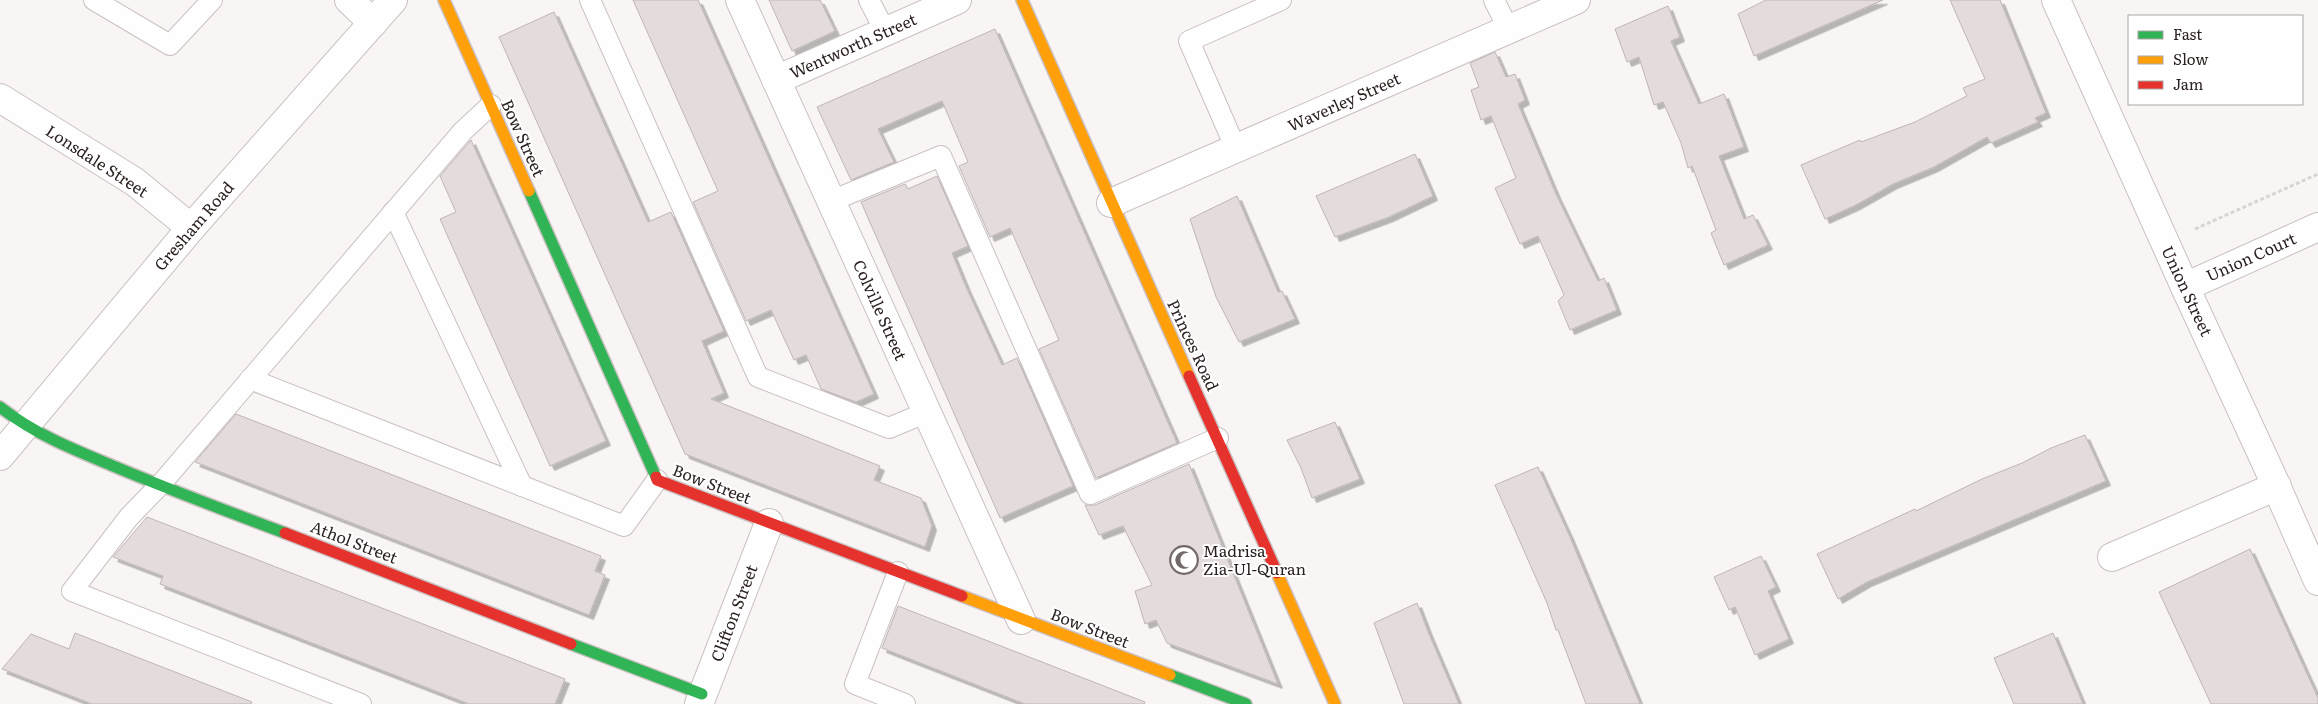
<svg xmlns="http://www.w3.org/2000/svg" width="2318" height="704" font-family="Literata,serif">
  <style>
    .building { fill: #e4dbdc; stroke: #beb6b6; filter: url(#shadow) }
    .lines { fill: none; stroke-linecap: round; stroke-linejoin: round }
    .lane-casing { stroke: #cac1c1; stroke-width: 22 }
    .street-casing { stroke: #cac1c1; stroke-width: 30 }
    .fast-casing { stroke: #cac1c1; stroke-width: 14 }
    .slow-casing { stroke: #cac1c1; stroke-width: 14 }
    .jam-casing { stroke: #cac1c1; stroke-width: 14 }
    .path { stroke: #d7d4d4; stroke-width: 3; stroke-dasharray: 4 2.5; stroke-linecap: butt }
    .lane { stroke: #fefefe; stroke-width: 20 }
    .street { stroke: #fefefe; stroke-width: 28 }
    .fast { stroke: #30b455; stroke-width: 11 }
    .slow { stroke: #ff9f0a; stroke-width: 11 }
    .jam { stroke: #e5322d; stroke-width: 11 }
    .labels { text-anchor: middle; stroke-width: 4; stroke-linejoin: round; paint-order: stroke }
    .street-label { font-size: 16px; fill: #2a1e1e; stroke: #fff }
    .poi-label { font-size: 16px; fill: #2a1e1e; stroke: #fff; text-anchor: start }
  </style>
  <defs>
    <filter id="shadow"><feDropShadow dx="4.5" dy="4.5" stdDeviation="0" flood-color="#0004"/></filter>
  </defs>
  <rect width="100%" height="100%" fill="#faf5f5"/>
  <g class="building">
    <polygon points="633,0 698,0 874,394 856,402 821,389 806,355 794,360 771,310 746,321 693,202 718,191"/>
    <polygon points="769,0 820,0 835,31 792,51"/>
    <polygon points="1766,0 1883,0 1754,56 1738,14"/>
    <polygon points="1950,0 2000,0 2046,113 2035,118 2038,122 1991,143 1987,137 1934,167 1893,184 1856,205 1825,219 1801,165 1860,140 1861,142 1915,122 1967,96 1963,88 1985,79"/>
    <polygon points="1668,6 1680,37 1671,41 1699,104 1724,94 1744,147 1719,156 1744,219 1753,215 1768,245 1724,265 1711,233 1716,230 1692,166 1688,168 1681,143 1663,102 1654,105 1639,57 1627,62 1615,29"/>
    <polygon points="554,12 648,222 671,212 724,331 702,341 724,393 711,399 880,466 874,480 921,498 932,526 925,547 685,454 499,37"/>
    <polygon points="995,29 1177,443 1096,478 1039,349 1059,340 1010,228 990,237 959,166 968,162 942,101 878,129 894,162 851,180 817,107"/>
    <polygon points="1495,52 1506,77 1515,74 1525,100 1518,104 1556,194 1598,281 1604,278 1617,310 1570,330 1558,301 1564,295 1538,236 1520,244 1495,188 1516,178 1491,116 1481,120 1471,90 1479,87 1470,63"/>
    <polygon points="471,140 606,441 550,466 440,219 456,212 440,176"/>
    <polygon points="1415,154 1433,196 1389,217 1335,237 1316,196"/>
    <polygon points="937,176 968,246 952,253 966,287 1002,365 1017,358 1073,486 1000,518 861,202 905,184 908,189"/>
    <polygon points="1237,196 1278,292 1282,291 1295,319 1239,342 1216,297 1190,219"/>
    <polygon points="236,414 601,556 595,571 605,575 589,615 195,462"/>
    <polygon points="1335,422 1360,479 1312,498 1301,468 1287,440"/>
    <polygon points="2085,435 2106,481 1867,582 1838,599 1817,554 1915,509 1916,511 1982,479 2022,463 2051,448"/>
    <polygon points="1189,464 1278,684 1167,643 1156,620 1145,624 1135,591 1152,585 1123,526 1099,535 1085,505 1095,505"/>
    <polygon points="1538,467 1570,537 1640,704 1586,704 1558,630 1556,630 1547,603 1495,485"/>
    <polygon points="147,517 565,679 555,704 469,704 160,584 163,576 113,557"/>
    <polygon points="2250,549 2318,698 2318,704 2211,704 2159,592"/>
    <polygon points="1761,556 1776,587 1768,591 1789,639 1755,655 1735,607 1729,610 1714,577"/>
    <polygon points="1417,603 1429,634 1459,704 1404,704 1374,623"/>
    <polygon points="898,606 1145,702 1144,704 1025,704 882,648"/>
    <polygon points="75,633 252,702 251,704 92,704 2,669 31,634 69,649"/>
    <polygon points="2053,633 2083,704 2014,704 1994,658"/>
  </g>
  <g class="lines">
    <defs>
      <g id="lane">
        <polyline points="94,0 170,45 212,0"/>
        <polyline points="590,0 758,377 889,428 927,412"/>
        <polyline points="869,0 885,31"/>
        <polyline points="1494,0 1509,30"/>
        <polyline points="1236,149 1189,41 1281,0"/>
        <polyline points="831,201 941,156 1090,494 1218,438"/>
        <polyline points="393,212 522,486"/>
        <polyline points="250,379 624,526 657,480"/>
        <polyline points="898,572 855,684 905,704"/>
        <polyline points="361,704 72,591 129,517 160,485 463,131 491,105"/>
      </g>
      <g id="street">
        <polyline points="349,0 373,23"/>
        <polyline points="740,0 1021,620"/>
        <polyline points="2056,0 2185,287 2271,474 2318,581"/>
        <polyline points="776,80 957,0"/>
        <polyline points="0,98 135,182 191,228"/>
        <polyline points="1111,203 1576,0"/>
        <polyline points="2185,287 2318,227"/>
        <polyline points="0,456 191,228 393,0"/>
        <polyline points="2112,557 2277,486"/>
        <polyline points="699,704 769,523"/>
      </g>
      <g id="fast">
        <polyline points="529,191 656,477"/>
        <path d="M0,407C38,436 75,450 118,468C173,491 229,512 285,533"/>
        <polyline points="571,644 702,694"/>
        <polyline points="1170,675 1246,704"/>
      </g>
      <g id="slow">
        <polyline points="444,0 529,191"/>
        <polyline points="1022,0 1189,376"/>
        <polyline points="1277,573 1335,704"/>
        <polyline points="962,596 1170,675"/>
      </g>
      <g id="jam">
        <polyline points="1189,376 1277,573"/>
        <polyline points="656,477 657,480 962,596"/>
        <polyline points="285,533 571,644"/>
      </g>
    </defs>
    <use href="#lane" class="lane-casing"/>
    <use href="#street" class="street-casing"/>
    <use href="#fast" class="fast-casing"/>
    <use href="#slow" class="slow-casing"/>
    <use href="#jam" class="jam-casing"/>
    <polyline class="path" points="2195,229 2318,174"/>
    <use href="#lane" class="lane"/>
    <use href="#street" class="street"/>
    <use href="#fast" class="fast"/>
    <use href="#slow" class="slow"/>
    <use href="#jam" class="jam"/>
  </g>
  <defs>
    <symbol id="mosque-ring" viewBox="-11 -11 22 22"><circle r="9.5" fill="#fff" stroke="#736969" stroke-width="1.5"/><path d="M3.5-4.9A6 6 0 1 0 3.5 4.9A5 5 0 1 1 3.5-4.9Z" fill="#736969"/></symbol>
  </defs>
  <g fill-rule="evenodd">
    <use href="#mosque-ring" x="1168" y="544" width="32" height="32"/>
  </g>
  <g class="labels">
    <g class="street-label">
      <text transform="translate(853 46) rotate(-24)" y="6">Wentworth Street</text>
      <text transform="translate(1344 102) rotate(-24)" y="6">Waverley Street</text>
      <text transform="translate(523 138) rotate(66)" y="6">Bow Street</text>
      <text transform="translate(97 161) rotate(33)" y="6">Lonsdale Street</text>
      <text transform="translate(194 226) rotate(-49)" y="6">Gresham Road</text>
      <text transform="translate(2251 257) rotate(-24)" y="6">Union Court</text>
      <text transform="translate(2187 291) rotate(65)" y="6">Union Street</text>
      <text transform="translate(880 310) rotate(66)" y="6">Colville Street</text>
      <text transform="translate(1193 345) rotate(65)" y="6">Princes Road</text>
      <text transform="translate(712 484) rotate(21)" y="6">Bow Street</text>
      <text transform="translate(354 542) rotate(21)" y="6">Athol Street</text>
      <text transform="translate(734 613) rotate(-69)" y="6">Clifton Street</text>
      <text transform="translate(1090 628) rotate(21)" y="6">Bow Street</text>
    </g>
    <g class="poi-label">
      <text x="1203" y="557">Madrisa<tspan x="1203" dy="18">Zia-Ul-Quran</tspan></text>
    </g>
  </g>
  <rect x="2128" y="15" width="175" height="90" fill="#ffffff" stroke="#aaa5a5"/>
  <rect x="2138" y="31" width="25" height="8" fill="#30b455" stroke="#aaa5a5"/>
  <text x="2173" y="40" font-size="15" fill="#2a1e1e">Fast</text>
  <rect x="2138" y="56" width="25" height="8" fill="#ff9f0a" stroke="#aaa5a5"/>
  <text x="2173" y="65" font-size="15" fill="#2a1e1e">Slow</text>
  <rect x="2138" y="81" width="25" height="8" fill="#e5322d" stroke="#aaa5a5"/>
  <text x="2173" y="90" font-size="15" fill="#2a1e1e">Jam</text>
</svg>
